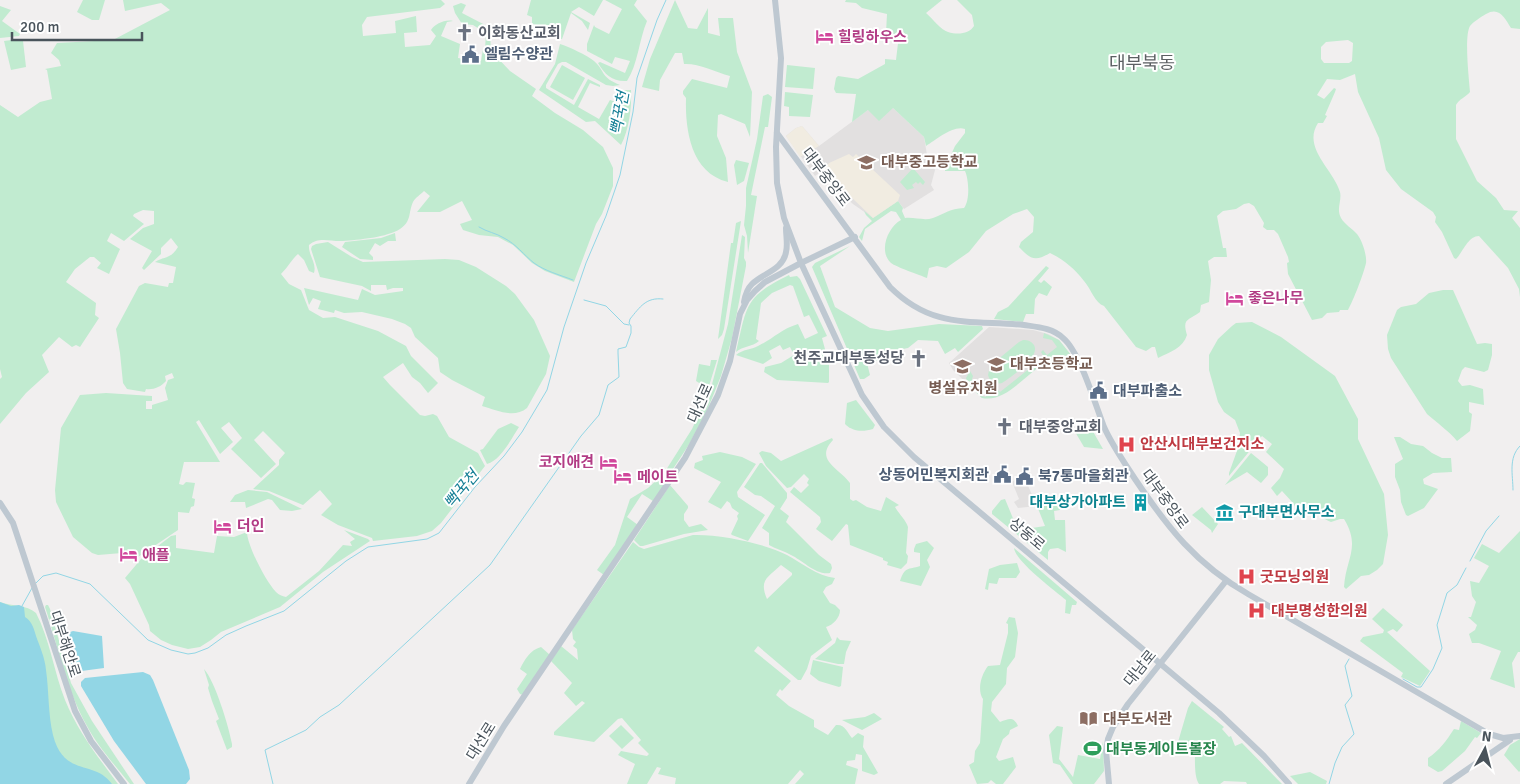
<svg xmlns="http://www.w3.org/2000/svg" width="1520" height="784" font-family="Signika,'Noto Sans KR',sans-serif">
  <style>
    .education { fill: #e2e0e0 }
    .green { fill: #c1ebd0; fill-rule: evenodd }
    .sand { fill: #f1ece1 }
    .water { fill: #92d6e5 }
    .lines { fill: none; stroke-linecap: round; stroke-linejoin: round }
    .stream { stroke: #92d6e5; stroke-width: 1 }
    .secondary { stroke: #bec8d1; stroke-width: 6 }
    .labels { text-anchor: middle; stroke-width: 4; stroke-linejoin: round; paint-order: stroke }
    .worship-label { font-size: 15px; font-weight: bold; fill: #5b616d; stroke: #fff; text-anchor: start }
    .hotel-label { font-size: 15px; font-weight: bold; fill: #b23c85; stroke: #fff; text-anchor: start }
    .service-label { font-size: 15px; font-weight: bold; fill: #4e5e75; stroke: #fff; text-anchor: start }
    .education-label { font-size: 15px; font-weight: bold; fill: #785e54; stroke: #fff; text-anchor: start }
    .street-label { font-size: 15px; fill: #49535b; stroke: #fff }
    .health-label { font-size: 15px; font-weight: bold; fill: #be3a42; stroke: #fff; text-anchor: start }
    .culture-label { font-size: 15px; font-weight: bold; fill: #0d838f; stroke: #fff; text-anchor: end }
    .leisure-label { font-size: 15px; font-weight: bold; fill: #27864d; stroke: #fff; text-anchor: start }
    .water-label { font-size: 16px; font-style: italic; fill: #188197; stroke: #fff }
    .quarter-label { font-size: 18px; fill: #5c6063; stroke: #fff }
  </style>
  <rect width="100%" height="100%" fill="#f1efef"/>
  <g class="education">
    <polygon points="893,108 924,137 927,155 935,170 931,185 934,190 904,209 898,201 873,218 853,204 819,173 815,176 786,136 796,128 802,126 819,146 868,110"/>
    <polygon points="989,327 1033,330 1048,334 1059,340 1071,355 1054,359 1041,365 1003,394 990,398 982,398 953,370 949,363"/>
    <polygon points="1020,475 1023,480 1025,479 1037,506 1018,508 1014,502 1019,499 1012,482"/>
  </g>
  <g class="green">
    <polygon points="83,0 105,0 99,20 92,20 77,12"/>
    <path d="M123,0H441L445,4L440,8L367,17L362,25L363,36L396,33L395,21L416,16L417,32L404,33L405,47L430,45L436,36L431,30C435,24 445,19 453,21L447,22L441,36L460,44L458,58L481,61L483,49L485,48L486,34L490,32L491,51L510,71L536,89L532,96L555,113L583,130L603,147L613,168V186L602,214L596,224L574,282L545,271L532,263L513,245L498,237L479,235L463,230L460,224L472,220L462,201L440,212H417L430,196L424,191C421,194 415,198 413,202C408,213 412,221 400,229C388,237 358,240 343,241C331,242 319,236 309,245C308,255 317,263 314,273L309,271L304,260L298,254C292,259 288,267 281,274L289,284L301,290L309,310L323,318L335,317L378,331L406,346L411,356L438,383L428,393L420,383L412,377L403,363L383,377L390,385L420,415L425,416L433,414L437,416L449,437L478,453L485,466L441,523L432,531L417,536L373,541L372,538L338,525L321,515L332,504L320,490L303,505L269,491L253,489L279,465V460L285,453L263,431L254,440L276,464L261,478L231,449L242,438L229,422L221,428L233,442L220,454L199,420L196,422L220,462H184L179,484L183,485L186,482L195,483L192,498L195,499L194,506L191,507L189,513L178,512V530L138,557L131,550L122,553L98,555L92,553L73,537L56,502L55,490L61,428L80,395L106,393L152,396V401H146V409H152V405L168,400L165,388L168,380L174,378L172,373L165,376L166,381C161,387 153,390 146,389L145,392L127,389L123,383L120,353L116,329L139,286L145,283L168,287L169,283H173L176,267L155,262C165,256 171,259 178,247L171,238L161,248V254L144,270L142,268L152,251L130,239L143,228L154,224V211L143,210L134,214L133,216L144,224L124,241L111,233L107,241L120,249L109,274L97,268L101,263L94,257H90L75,269L66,282L96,303L95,315L99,318L80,347L76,345L72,347L59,337L42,355L49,372L26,393L0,424V379L2,377L0,369V105L18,117L40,102L52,99L47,70L45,69L61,66L59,60L51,53L57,43L113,40L170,10L161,3L125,11Z"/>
    <polygon points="531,0 603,0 594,16 579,7 571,12 590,23 588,30 582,21 571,13 562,39 559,39 532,23 532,17 527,15"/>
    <path d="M605,0H637L634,5L647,21C639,40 638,64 627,81C613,82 605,75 598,63L600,62L625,73L630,61L615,57L612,64L587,51V44L594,25L595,27L609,34L622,9Z"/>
    <path d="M675,0L688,28L697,29L708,8V33L720,36L718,18H733L737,52L752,92L750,137L745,124L721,114L718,115L717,136L726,158L728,182C691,173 685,130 686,98L683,94V91L692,79L727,88L730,76C715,72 698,63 684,64L682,53H675L660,80L659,91L642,87L650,59Z"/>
    <path d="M846,0H942L926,13C932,18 941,30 948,32C958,35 969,34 974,26L972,15L957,0H1520V29L1511,28C1505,18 1499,6 1486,14C1481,17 1473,22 1470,26C1464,36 1469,79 1470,92C1466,97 1459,99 1456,105V139L1477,181L1496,198L1504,210L1518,211L1512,218L1520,228V297L1519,289L1508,268L1479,236C1468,236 1463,252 1456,259L1454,258L1442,232L1435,222L1436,217L1433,212L1401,189L1386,170L1379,138L1358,92L1355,74L1340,80L1327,79L1317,95L1324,99L1334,88L1336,89L1335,92L1325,115L1327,116L1323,123H1318C1302,148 1333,169 1340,192C1342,201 1336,209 1341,218C1345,225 1352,228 1357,234C1362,240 1367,255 1366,263C1364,273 1353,301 1348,310H1340L1339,312L1327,313L1322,318L1312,320L1288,274L1287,263L1289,262L1288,257L1278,234L1274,230H1267L1263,227L1264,223L1254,206L1249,203L1244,204L1236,209L1223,211L1217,216L1223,248H1226L1227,257H1214L1208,261L1211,280L1209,302L1201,305L1200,312C1188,321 1182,318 1187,335C1183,348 1170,352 1158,358L1155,347H1152L1146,351L1136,347L1104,306C1095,303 1091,289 1084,281C1074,268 1064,260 1050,253C1035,262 1030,259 1019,247L1021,242L1033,232L1034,217L1027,209L1013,214L986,231L969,252L946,268L937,266L929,268L927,278C920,275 896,267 891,263C878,251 888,227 901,220L896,212L891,211L865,229L862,241L859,237L864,228L872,221L866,215L864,211L873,218L898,201L903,208L902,211L905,218C915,217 924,221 933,218C946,213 949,209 964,208C970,200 969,180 965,171H945V168L955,146L965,133V129C953,125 936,140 926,146L924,137L893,108L879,121L868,110L852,122L856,94L836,93L834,89L836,78L838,76L858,79L885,64V59L896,60L899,35L886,33L887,14L862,8L856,3L845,2ZM1348,40L1353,43L1352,61L1349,63H1324L1321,59V47L1326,42Z"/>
    <polygon points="461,3 466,5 462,13 487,26 484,32 473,25 462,24 455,13 453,6"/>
    <polygon points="0,6 11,10 2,21 20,34 19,36 0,38"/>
    <polygon points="19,39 23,41 26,67 11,70 4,41"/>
    <path d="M560,44C569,47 587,55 594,61C606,72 600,77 620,85L613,86L606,85L566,62H562L558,64L546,85V88L574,105L588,79L600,85V87L590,83L578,107L599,119L610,100L622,104L627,94L622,90H631C632,107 629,130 621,145L595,121L586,122L539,90L555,64Z"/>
    <polygon points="562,65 585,78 573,100 550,87"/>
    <polygon points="787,65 815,68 813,89 785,87"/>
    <polygon points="785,92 813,95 810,117 789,116 789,107 784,106"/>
    <polygon points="768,94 772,97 768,127 765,127 751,195 757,196 748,253 747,236 744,225 746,206 746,188 757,139 763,96"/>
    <polygon points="736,160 749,163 744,181 737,185 734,165"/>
    <polygon points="913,168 925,182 923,185 920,182 918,184 916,182 912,185 914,188 907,190 900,182"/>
    <polygon points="741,221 724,329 722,335 718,339 731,243 733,243 736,223"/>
    <polygon points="395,233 396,241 388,241 380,246 375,243 369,253 373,257 373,260 360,259 342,247 345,242 381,238"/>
    <polygon points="742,235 745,237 744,258 746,262 746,266 732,338 721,376 706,413 688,446 669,475 666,473 666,470 692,429 711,388 728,324"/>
    <path d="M328,242L352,257L363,262L445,259L459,260L476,267L506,286L515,294L534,320L550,356L546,374L527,408C514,419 496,410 482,406L485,397L452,380L440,372L438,358L415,337L411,328L405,324L392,319L362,312L344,313L335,310L334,313L318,309L321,301L313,298L309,305L304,288L358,300L362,289L375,295L403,291V288H393L387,290L386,285H371V291L362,286L320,277L311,249L312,246L316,244Z"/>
    <polygon points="850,246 820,266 835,307 870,328 888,331 939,324 982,326 983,329 958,352 955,348 945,354 938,341 918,340 908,348 898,350 899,355 867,363 870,375 864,379 860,379 812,267 815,263"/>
    <polygon points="1046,266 1049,268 1038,281 1041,283 1044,280 1052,287 1047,296 1039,293 1035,299 1034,314 1026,314 1023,322 994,319 998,312 1008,307"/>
    <path d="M789,275L790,277L797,276L800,279L827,336L822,338L829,364V382L828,383L777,380L764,372L765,367L781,363L794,355L790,347L783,350L780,345L769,351L772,358L763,364L736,355C743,349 751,350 758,346C773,339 781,329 798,324L805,339L818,333L809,315L804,317L793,286L790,285L772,293L761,303L756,339L759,341C752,347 743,346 736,352C747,306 744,297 789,275Z"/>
    <path d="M1443,290H1453L1477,344L1485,343L1492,344V355L1488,370L1484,372L1465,367L1462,370L1458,381L1462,386L1470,385L1483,389L1484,405L1469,402V412L1472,414L1470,431L1457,441C1449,431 1437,423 1427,414L1391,358L1388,349L1387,335L1397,310L1401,307L1416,304L1429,293Z"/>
    <path d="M1252,322L1281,337L1335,376L1358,419V439L1384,494L1388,535L1383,564L1377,570L1369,575L1361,576L1346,589L1344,587C1346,558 1361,547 1344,519H1340L1331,522C1320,517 1313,510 1300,516L1293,503L1282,491L1277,496L1271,488L1280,478L1284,469L1266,452L1272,444L1262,436L1229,476V473L1238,448L1240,433L1235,420L1224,412L1218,402L1209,370V355L1218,339L1232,326L1236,323Z"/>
    <path d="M1044,333L1059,340L1071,355C1061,356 1050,360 1042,365C1024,376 1005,403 982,398L967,384L966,378L970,371L973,376L972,379L982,396L986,397V395L998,389L1000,392L1044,357L1041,352L1043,350L1047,355L1057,347L1052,340L1043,338Z"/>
    <path d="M1023,340C1028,340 1031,341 1034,345C1041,357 1011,377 1002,383C995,385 990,382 988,375L990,366L1019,342Z"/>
    <polygon points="711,360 717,360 709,386 707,388 696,381 699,364 710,366"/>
    <path d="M856,400L875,425L873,429C863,432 853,432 845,424L847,403Z"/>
    <polygon points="1087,421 1103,449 1084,447 1074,430"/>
    <path d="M511,423L519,427C511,439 501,460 487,464L480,450L483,449L498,429Z"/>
    <polygon points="1394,437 1400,437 1411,444 1423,446 1432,453 1442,458 1451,458 1452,472 1433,473 1423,479 1424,484 1438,489 1424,508 1408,516 1406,515 1401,502 1400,490 1395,477 1395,464 1403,459"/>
    <path d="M832,438L833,440C814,460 839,468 850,483V499L853,501L856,500L867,507L881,511L886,497L899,505L895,507C899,514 906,520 908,527L906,553L908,556L907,563L901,569L887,565L888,562L883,560V558L850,545L848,525L846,524L832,541L816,529L821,522L820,517L790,492L794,487L801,493L809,485L807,483L809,479L804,474L791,487L787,488L766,466L759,453L762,451L771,453L781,461Z"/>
    <polygon points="720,452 742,457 756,464 737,492 738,497 765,515 748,541 732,535 731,534 738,519 737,516 739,513 732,508 730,503 727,501 721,509 708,502 721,482 694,468 695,463 703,460 702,456"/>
    <polygon points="1251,453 1268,467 1268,475 1261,483 1247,472 1225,485"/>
    <path d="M760,463H762L787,493V498L780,509L789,516L786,522L819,555L831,564L832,568L830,573C817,576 802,560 791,555C784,551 776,549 769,545V533L762,528L775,506L761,496L755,495L744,487Z"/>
    <polygon points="663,477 667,481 653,501 642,494 627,517 638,525 604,575 597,570 615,545 630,499 648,488 659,478"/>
    <polygon points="670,485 688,506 688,508 684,514 684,520 689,527 701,524 708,530 684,534 643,546 640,546 634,540"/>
    <polygon points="248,490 267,492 302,509 292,511 280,510 272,500 268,499 246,508 245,502 230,502 235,495"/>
    <polygon points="1005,499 1017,528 1019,530 1045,526 1037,506 1058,500 1060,510 1054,511 1055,520 1065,520 1066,552 1058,548 1050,549 1048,552 1048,560 992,514 992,511 1001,500"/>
    <polygon points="1202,507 1218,524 1212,533 1211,530 1192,515"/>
    <path d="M344,530L368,539L370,541L323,572L280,607L221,632L211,640L200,647L188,649L172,645L161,640L150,631L149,625L130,584L125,578L141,559L171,536L176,535V548L214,553L217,536L234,537L247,532C247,545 266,582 276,592C279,595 282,596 286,597L319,571L343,545L352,546L350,542L355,539Z"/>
    <polygon points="1520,531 1520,652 1518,652 1512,663 1515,688 1490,679 1501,651 1479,643 1472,643 1469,634 1475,630 1477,625 1468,617 1471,617 1476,602 1472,596 1470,581 1479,583 1489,566 1474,558 1482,544 1499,553"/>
    <path d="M693,535C719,534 763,543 787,555C802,563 817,576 835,578L832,584L826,587L823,592L830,603L835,605L840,610C840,618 833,625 826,627L832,640L811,656L807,669L801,680H798L758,646L754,651L791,681L782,691L780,689L776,695L789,706L814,720V727L828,735L836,725C845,724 847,732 852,738L858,733L864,736L863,747L878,773L874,775L862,771V755L856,754L855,760L847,761L846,765L858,769L855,784H795L804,774L800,770L788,784H675L676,778L658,774L661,768L657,767L647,784H627L635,764L618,755L621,751L647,756L649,754L638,743L641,740L622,718L618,719L594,742L554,735V732L585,703L582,701L576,706L564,693L572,683L551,661L561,646L578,660L577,649L573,646L576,642L573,639L572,630L633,542L639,547L644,549ZM781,565L792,573V575L767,599C759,580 767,578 781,565Z"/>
    <path d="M927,541L934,548L927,560L930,567L921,586L900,581C905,566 908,570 920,566V553L914,552V549L916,544Z"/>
    <path d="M1014,548L1077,602L1076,605H1072L1070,614L1065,613L1066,600C1054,590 1016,562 1014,548Z"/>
    <polygon points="1017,563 1020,572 1016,578 999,578 997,584 989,583 988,590 985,589 989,569 1000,565"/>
    <path d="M0,602C13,607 26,604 36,613C50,640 54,672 65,700C78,732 98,757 118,784H0Z"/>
    <path d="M46,605H48L50,609L71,683L92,721L134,784H130C115,765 98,747 87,726C66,689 58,646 45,607Z"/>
    <polygon points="1383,608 1403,625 1397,632 1393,629 1387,632 1430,671 1420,686 1401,677 1403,673 1360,641 1363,637 1383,633 1384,630 1372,619"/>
    <path d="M1009,617L1015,618L1018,633L1015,657L1007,668L1006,684L992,702L991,711L1000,722C1009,719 1013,716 1018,726L1010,730L1009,734L1003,739L996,757L999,761L1013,757L1016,767L1003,784H996L991,780L988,783L977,784L969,765L974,762L975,751L980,743L983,699C977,690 981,675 988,666L1000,665L1008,633V624L1006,623Z"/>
    <polygon points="837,637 840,640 851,641 846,652 844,664 838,664 815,659 835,643"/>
    <path d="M541,647L550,655L523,695L520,694L517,689L527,674L520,669C525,659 530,650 541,647Z"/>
    <polygon points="813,660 843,667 841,686 839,687 819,681 810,674"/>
    <path d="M204,669C215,681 229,727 232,744V747L227,750L216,721L219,719L212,701L208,688L209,685Z"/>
    <path d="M1192,701L1224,727L1222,729L1229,737L1231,736L1235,746L1242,743L1282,784H1247L1246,782L1224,781L1220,784H1199C1194,777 1195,760 1195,750L1179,746L1178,742L1188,708Z"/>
    <polygon points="874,713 882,719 862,730 842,720 865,717"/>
    <path d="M1461,721L1481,733L1477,738L1475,737L1465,751L1442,771L1438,772L1428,766V758C1439,751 1447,740 1454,729L1459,730Z"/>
    <polygon points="621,725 634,738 622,749 609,736"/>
    <polygon points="1057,726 1063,727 1059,759 1073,777 1078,755 1100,759 1103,741 1104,771 1094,784 1073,784 1060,765 1053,763 1049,735"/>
    <polygon points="1520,739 1520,771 1519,772 1504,755 1510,745"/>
    <polygon points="1310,772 1327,781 1326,784 1298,784 1290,776"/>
  </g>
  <g class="sand">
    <polygon points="802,126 819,146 800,157 786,136 796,128"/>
    <polygon points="849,154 853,157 856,154 900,195 898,201 873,218 830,177 825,168 829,163"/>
  </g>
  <g class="water">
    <path d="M0,602L11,606L19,605L24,607L25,617C32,621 34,629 36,636C40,647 45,658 46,670C49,691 48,714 53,735C64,778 94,759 112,784H0Z"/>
    <polygon points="73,631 102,636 104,668 74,672 62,635"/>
    <polygon points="143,672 150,675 153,680 189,770 190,779 186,784 146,784 114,741 81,686 81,682 85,678"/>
  </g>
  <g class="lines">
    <g class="stream">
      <path d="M479,227C487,232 496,233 504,238C516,244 524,255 534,263C545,271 560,275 573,280"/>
      <polyline points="584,300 606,306 624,324 629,325"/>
      <path d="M1513,490C1513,475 1508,458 1520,446"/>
      <polyline points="1470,561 1486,531 1499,516"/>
      <polyline points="36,583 43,576 56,573 90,584 148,640 171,650 188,654 195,653 208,648 226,635 246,626 284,611 346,561 368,547 427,539 439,533 475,487 504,456 522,432 547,390 564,327 586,263 606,216 620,175 633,112 637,78 657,20 666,0"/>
      <polyline points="22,606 32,588"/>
      <polyline points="1403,679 1417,687 1421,687 1433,669 1442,648 1437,625 1447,593 1457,585 1466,568"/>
      <path d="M273,784L265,750L306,730L320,717L339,705L490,565L581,436L599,415L608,385L619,377L618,353V349L626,347L631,333V326L629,323L630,319C640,307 646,297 663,299"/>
      <polyline points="1329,784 1335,763 1342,747 1354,734 1345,705 1352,696 1345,666 1349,659"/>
    </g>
    <g class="secondary">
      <path d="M777,133L890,287C932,329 970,320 1024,325C1038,327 1053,328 1063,338C1080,352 1095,404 1104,427C1112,445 1124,462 1135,479C1168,528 1196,564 1248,594L1489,734L1503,738L1520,736"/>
      <polyline points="855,237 801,263 862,395 884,427 914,457 1219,713 1264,756 1289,784"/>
      <path d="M744,302C745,296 747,289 752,284C763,273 783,270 786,252C788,245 786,236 786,228"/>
      <polyline points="0,503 13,523 17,535 75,711 91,741 124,784"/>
      <polyline points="469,784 504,726 685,458 718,395 730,361 740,314 747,300 755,291 765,282 801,263 784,218 777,183 776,147 781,58 775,0"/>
      <polyline points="1109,784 1106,751 1108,739 1113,727 1128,704 1226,581"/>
      <polyline points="1446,784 1510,740"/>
    </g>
  </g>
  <defs>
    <symbol id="church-bare" viewBox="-9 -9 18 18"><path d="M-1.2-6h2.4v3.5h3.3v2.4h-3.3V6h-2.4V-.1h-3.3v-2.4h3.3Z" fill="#6b7280" stroke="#fff" stroke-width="2.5" paint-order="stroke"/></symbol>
    <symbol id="hotel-bare" viewBox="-9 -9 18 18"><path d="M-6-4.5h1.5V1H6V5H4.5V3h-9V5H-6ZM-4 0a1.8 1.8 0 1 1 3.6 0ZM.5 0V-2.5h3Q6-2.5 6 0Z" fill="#d1479c" stroke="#fff" stroke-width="2.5" paint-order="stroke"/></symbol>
    <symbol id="civic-bare" viewBox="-9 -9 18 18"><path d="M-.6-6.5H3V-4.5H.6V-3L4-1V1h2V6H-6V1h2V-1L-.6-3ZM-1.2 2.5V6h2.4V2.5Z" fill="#5c6f8a" stroke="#fff" stroke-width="2.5" paint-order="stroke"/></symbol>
    <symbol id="school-bare" viewBox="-9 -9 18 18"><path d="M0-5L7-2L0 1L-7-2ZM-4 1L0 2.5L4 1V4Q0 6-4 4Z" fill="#8d6e63" stroke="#fff" stroke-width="2.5" paint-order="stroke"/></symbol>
    <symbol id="hospital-bare" viewBox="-9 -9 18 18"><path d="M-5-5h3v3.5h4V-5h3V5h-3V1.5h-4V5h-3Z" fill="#e0444e" stroke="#fff" stroke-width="2.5" paint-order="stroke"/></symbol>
    <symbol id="building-bare" viewBox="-9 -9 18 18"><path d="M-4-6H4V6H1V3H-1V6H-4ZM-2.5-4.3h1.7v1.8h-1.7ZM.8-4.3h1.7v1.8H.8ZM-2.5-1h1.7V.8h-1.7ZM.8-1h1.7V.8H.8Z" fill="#0f9aa8" stroke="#fff" stroke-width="2.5" paint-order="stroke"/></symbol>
    <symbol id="museum-bare" viewBox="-9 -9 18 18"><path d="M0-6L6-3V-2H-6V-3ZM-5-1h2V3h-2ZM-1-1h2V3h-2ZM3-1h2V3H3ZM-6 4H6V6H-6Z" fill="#0f9aa8" stroke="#fff" stroke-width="2.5" paint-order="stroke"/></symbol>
    <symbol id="library-bare" viewBox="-9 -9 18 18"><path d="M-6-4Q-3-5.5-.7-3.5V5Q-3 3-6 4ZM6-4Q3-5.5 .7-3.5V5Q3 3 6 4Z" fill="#8d6e63" stroke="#fff" stroke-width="2.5" paint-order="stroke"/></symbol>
    <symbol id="stadium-bare" viewBox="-9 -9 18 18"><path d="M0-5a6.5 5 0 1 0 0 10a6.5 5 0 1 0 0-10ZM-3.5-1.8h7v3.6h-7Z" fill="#2e9e5b" stroke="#fff" stroke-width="2.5" paint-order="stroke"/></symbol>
  </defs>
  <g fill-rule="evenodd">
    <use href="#church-bare" x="452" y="20" width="25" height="25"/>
    <use href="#hotel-bare" x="812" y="24" width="25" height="25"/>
    <use href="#civic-bare" x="458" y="42" width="25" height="25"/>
    <use href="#school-bare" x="854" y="150" width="25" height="25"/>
    <use href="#hotel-bare" x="1222" y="286" width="25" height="25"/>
    <use href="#church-bare" x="906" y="346" width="25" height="25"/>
    <use href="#school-bare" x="984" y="352" width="25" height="25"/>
    <use href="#school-bare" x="950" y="354" width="25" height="25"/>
    <use href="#civic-bare" x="1086" y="378" width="25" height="25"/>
    <use href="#church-bare" x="992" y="414" width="25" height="25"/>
    <use href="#hospital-bare" x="1114" y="432" width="25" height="25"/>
    <use href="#hotel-bare" x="596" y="450" width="25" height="25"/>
    <use href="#civic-bare" x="990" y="462" width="25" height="25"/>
    <use href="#civic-bare" x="1012" y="464" width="25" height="25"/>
    <use href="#hotel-bare" x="610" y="464" width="25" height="25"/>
    <use href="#building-bare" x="1128" y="490" width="25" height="25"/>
    <use href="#museum-bare" x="1212" y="500" width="25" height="25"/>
    <use href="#hotel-bare" x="210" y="514" width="25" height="25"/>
    <use href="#hotel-bare" x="116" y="542" width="25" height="25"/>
    <use href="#hospital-bare" x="1234" y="564" width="25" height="25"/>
    <use href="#hospital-bare" x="1244" y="598" width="25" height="25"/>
    <use href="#library-bare" x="1076" y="706" width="25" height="25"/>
    <use href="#stadium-bare" x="1080" y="736" width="25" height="25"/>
  </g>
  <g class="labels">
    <g class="worship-label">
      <text x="478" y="38">이화동산교회</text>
      <text x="904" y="363" text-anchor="end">천주교대부동성당</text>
      <text x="1019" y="432">대부중앙교회</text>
    </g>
    <g class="hotel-label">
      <text x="838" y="42">힐링하우스</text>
      <text x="1248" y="303">좋은나무</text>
      <text x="594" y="467" text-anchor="end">코지애견</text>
      <text x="637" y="482">메이트</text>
      <text x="237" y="531">더인</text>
      <text x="142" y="560">애플</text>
    </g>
    <g class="service-label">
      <text x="484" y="59">엘림수양관</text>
      <text x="1113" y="396">대부파출소</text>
      <text x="989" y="480" text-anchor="end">상동어민복지회관</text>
      <text x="1038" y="481">북7통마을회관</text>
    </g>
    <g class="education-label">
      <text x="881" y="167">대부중고등학교</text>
      <text x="1010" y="369">대부초등학교</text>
      <text x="963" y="393" text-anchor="middle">병설유치원</text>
      <text x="1103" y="724">대부도서관</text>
    </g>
    <g class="street-label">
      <text transform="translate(826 177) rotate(53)" y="5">대부중앙로</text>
      <text transform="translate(700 403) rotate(-66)" y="5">대선로</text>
      <text transform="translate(1165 499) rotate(54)" y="5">대부중앙로</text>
      <text transform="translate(1027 534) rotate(40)" y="5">상동로</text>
      <text transform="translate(65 644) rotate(72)" y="5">대부해안로</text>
      <text transform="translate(1140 668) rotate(-51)" y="5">대남로</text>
      <text transform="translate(481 741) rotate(-58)" y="5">대선로</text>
    </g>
    <g class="health-label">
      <text x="1140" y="449">안산시대부보건지소</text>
      <text x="1260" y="582">굿모닝의원</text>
      <text x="1271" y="616">대부명성한의원</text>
    </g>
    <g class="culture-label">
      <text x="1126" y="507">대부상가아파트</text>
      <text x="1238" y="517" text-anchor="start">구대부면사무소</text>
    </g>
    <g class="leisure-label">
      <text x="1106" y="754">대부동게이트볼장</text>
    </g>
    <g class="water-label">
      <text transform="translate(619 113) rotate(-80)" y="6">뻑꾹천</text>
      <text transform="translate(461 489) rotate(-50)" y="6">뻑꾹천</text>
    </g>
    <g class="quarter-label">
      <text x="1142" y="69">대부북동</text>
    </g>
  </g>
  <g transform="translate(1485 749) rotate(7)" stroke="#ffffff" stroke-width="4" paint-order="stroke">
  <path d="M0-4L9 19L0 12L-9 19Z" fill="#49535b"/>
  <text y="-8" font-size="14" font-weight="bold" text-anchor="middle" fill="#49535b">N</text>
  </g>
  <path d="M12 32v8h130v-8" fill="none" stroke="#49535b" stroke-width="2.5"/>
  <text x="20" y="32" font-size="15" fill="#49535b" stroke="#ffffff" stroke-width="4" paint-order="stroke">200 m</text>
</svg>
